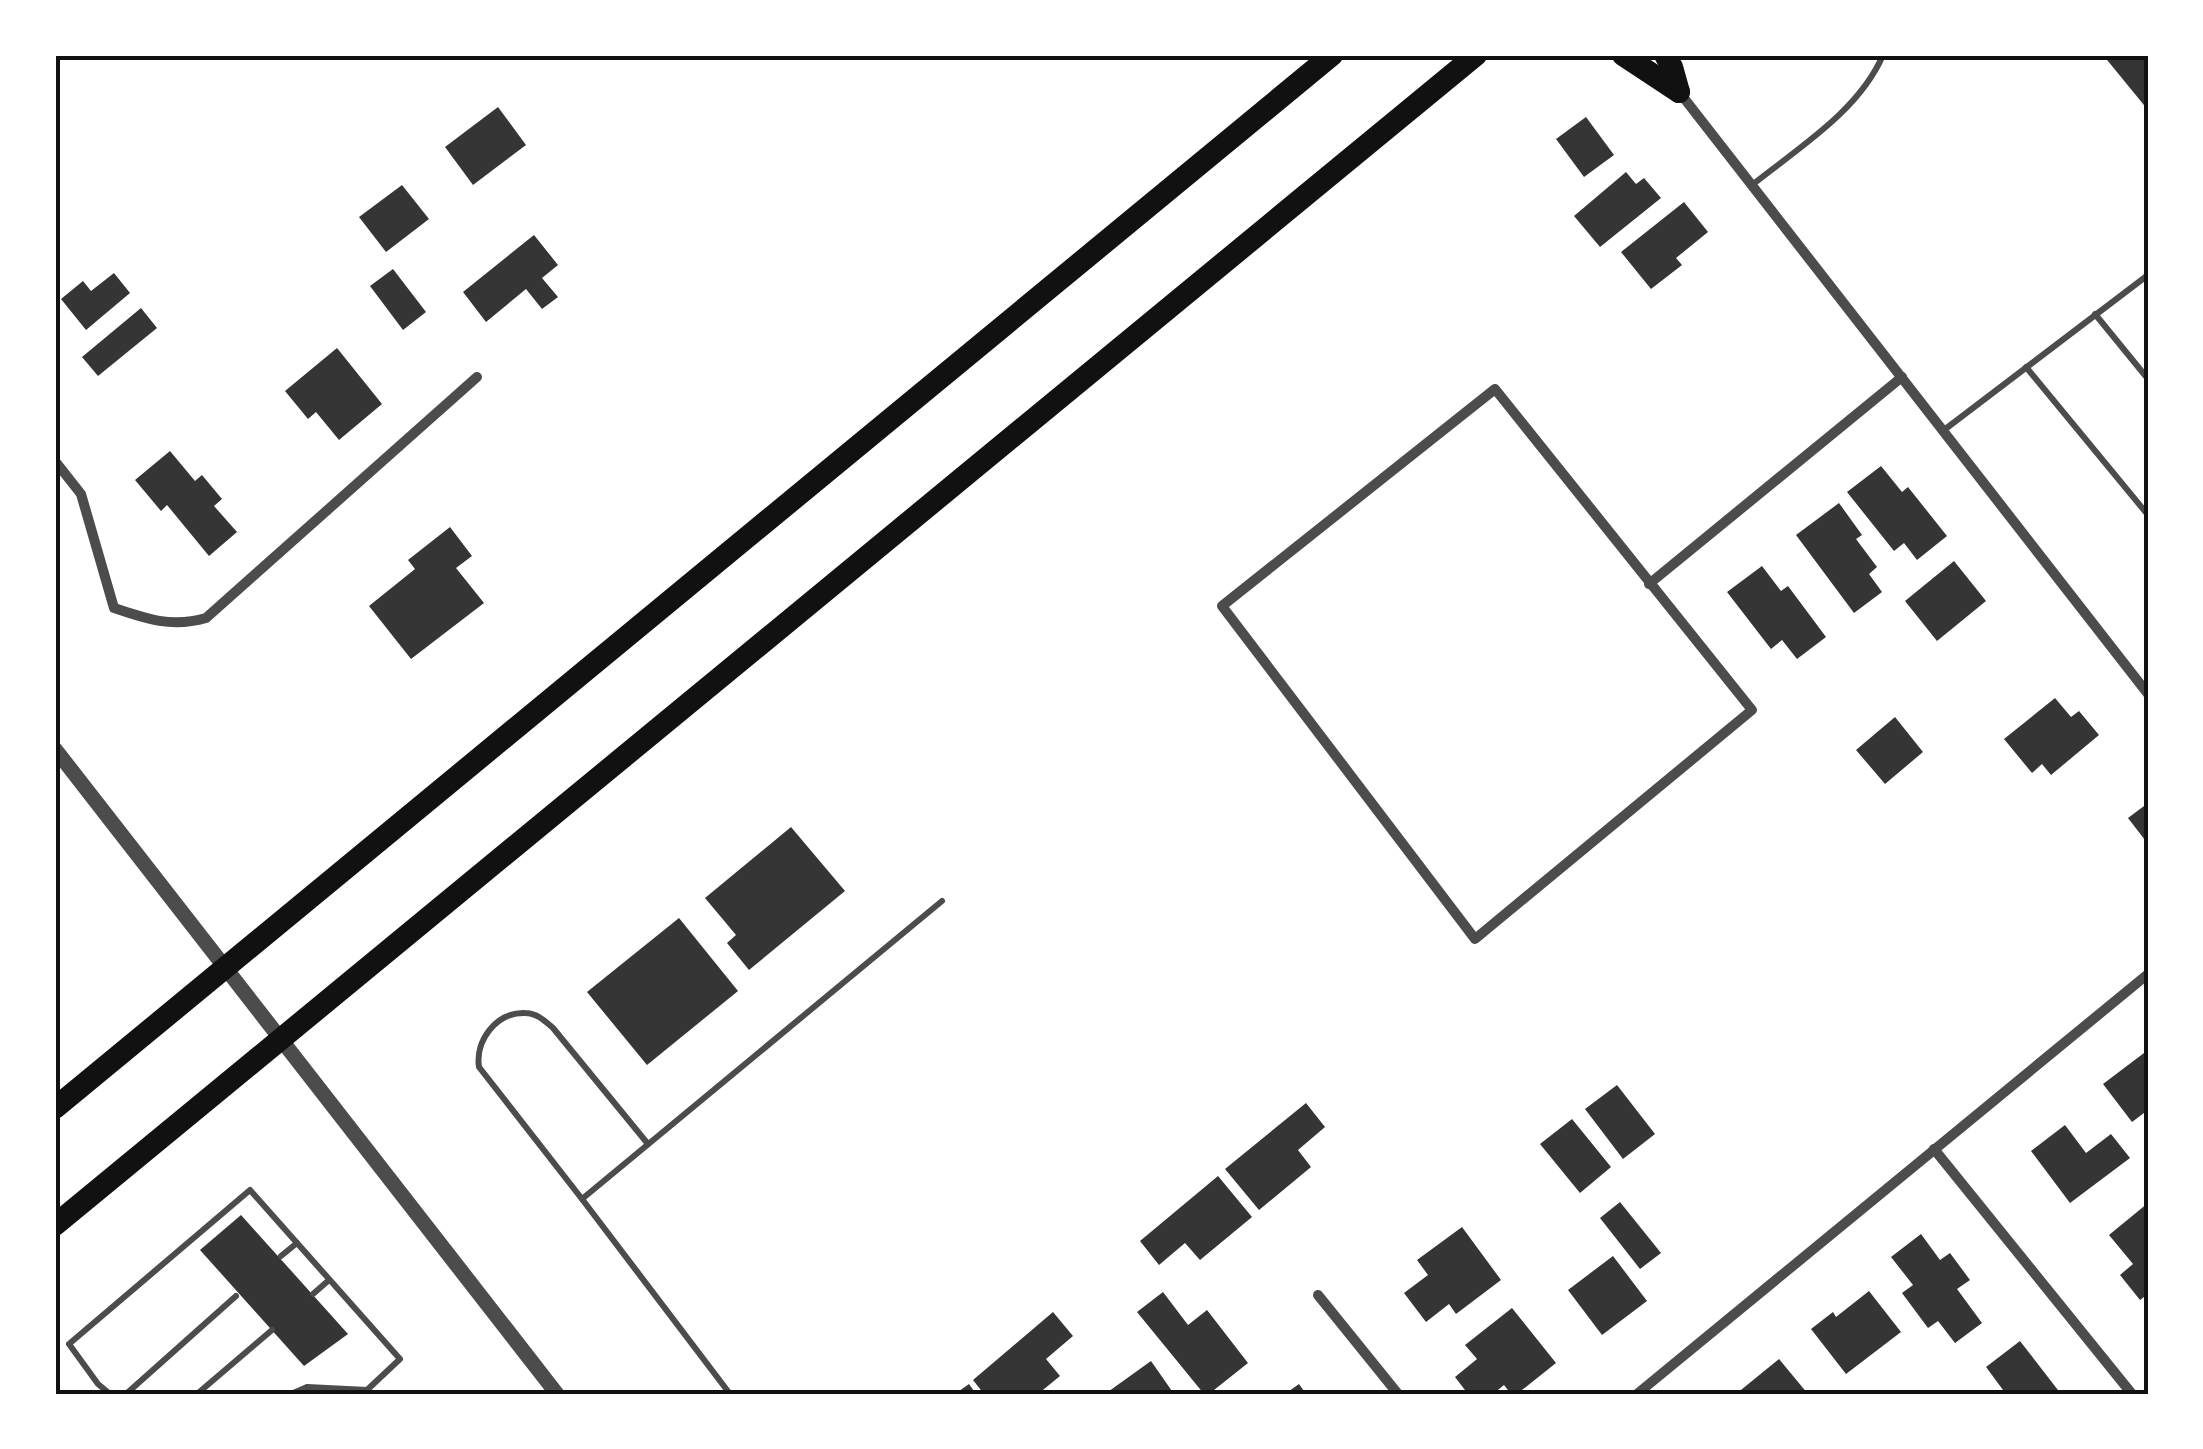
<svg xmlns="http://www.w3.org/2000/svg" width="2203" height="1449" font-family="'Playfair Display',serif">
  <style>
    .building { fill: #353535 }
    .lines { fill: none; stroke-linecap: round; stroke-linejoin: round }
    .service { stroke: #4c4c4c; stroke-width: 6 }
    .minor { stroke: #4c4c4c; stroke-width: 10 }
    .tertiary { stroke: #4c4c4c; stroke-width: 15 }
    .motorway { stroke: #111; stroke-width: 22 }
    .neatline { fill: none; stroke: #111; stroke-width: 4 }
  </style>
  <rect width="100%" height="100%" fill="#fff"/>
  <g class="building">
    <polygon points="2103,55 2148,55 2148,110"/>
    <polygon points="498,107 526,145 473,185 445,147"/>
    <polygon points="1586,117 1614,155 1584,177 1556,139"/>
    <polygon points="1626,172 1636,184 1644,178 1661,198 1600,247 1574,216"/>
    <polygon points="402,185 429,219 386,252 359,217"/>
    <polygon points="1684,202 1708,232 1676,258 1682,265 1651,289 1621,252"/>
    <polygon points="534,235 558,265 542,278 558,297 542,309 526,289 486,322 463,292"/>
    <polygon points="393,269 426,312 403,330 370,286"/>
    <polygon points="114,273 130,293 86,330 61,299 83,281 91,291"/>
    <polygon points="141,308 157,328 98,376 82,357"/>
    <polygon points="337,348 382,404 339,440 316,412 308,419 285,391"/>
    <polygon points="170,451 195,481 202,475 222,499 214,506 237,532 209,556 167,505 161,511 135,480"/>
    <polygon points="1881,466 1902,492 1908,487 1947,536 1917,560 1904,543 1894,551 1847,492"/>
    <polygon points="1839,503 1862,535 1856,539 1877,567 1869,574 1882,592 1854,613 1796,535"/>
    <polygon points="450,527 472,556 456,568 484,603 411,659 369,606 415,569 408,560"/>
    <polygon points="1954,561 1986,601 1937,641 1905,601"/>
    <polygon points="1762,566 1781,591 1788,586 1826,637 1797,659 1782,640 1771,649 1727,592"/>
    <polygon points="2055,698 2071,717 2079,711 2099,735 2051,775 2042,764 2032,773 2004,739"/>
    <polygon points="1895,717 1923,752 1885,784 1856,750"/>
    <polygon points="2148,803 2148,844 2128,818"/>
    <polygon points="791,827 845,891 749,970 727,943 736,935 705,898"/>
    <polygon points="679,918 738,991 647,1065 587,992"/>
    <polygon points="2148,1050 2148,1110 2132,1122 2103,1084"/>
    <polygon points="1617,1085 1655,1134 1623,1159 1585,1109"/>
    <polygon points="1306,1103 1325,1127 1298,1150 1311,1167 1259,1210 1225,1169"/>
    <polygon points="1572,1119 1611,1167 1580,1193 1540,1144"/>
    <polygon points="2065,1125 2086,1153 2111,1134 2130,1158 2070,1203 2031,1151"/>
    <polygon points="1218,1176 1252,1217 1200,1260 1185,1243 1159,1265 1140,1241"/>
    <polygon points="1620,1202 1661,1253 1640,1269 1600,1218"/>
    <polygon points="2148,1203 2148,1294 2140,1300 2120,1275 2133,1264 2109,1235"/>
    <polygon points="241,1215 348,1334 304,1366 200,1250"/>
    <polygon points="1462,1227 1501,1280 1456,1314 1449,1304 1426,1322 1404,1293 1428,1275 1417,1260"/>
    <polygon points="1921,1234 1940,1260 1950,1253 1970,1280 1957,1289 1982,1323 1955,1343 1938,1321 1928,1328 1902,1293 1913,1285 1891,1257"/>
    <polygon points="1613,1256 1647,1301 1602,1335 1568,1290"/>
    <polygon points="1869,1291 1901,1332 1846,1374 1811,1329 1833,1312 1836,1317"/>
    <polygon points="1163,1292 1188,1325 1207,1310 1248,1363 1209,1394 1204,1394 1137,1312"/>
    <polygon points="1512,1308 1556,1363 1517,1394 1511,1394 1504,1385 1493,1394 1468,1394 1455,1377 1477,1359 1465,1345"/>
    <polygon points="1053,1312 1073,1336 1046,1359 1060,1376 1038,1394 984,1394 973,1380"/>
    <polygon points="2020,1341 2061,1394 2006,1394 1986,1367"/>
    <polygon points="1779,1359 1808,1394 1736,1394"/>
    <polygon points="1151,1361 1174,1394 1105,1394"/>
    <polygon points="969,1384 976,1394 955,1394"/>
    <polygon points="1299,1384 1306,1394 1285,1394"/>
  </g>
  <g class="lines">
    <g class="service">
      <path d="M1752,185C1798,148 1859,111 1883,55"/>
      <polyline points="2095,314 2148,379"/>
      <polyline points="2026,367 2148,515"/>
      <polyline points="1944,430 2148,275"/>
      <path d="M582,1199L479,1067C475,1041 496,1012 525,1013C537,1013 545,1021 553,1028L648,1144"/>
      <polyline points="281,1256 297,1243"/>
      <polyline points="313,1294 329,1280"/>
      <polyline points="110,1394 98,1384 69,1344 250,1190 400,1359 367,1390"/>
      <polyline points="126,1394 236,1296"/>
      <polyline points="197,1394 272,1330"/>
      <polyline points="291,1394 307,1387 367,1390 373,1394"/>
      <polyline points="730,1394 582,1199 942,901"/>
    </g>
    <g class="minor">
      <polyline points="1680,93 2148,694"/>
      <polygon points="1495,389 1752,710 1475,939 1222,606"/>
      <path d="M55,461L81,494L114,608C146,619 172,628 206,618L477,377"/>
      <polyline points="1649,584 1902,377"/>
      <polyline points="1934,1149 2132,1394"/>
      <polyline points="1318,1295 1398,1394"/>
      <polyline points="1637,1394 2148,974"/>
    </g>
    <polyline class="tertiary" points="55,749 557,1394"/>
    <g class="motorway">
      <polyline points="1623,55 1679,92"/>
      <polyline points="1665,55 1672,67 1679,92"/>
      <polyline points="55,1108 1332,55"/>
      <polyline points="55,1225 1476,55"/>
    </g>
  </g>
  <rect width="2203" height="1449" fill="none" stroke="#ffffff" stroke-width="115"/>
  <rect x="58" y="58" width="2088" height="1334" class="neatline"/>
</svg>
